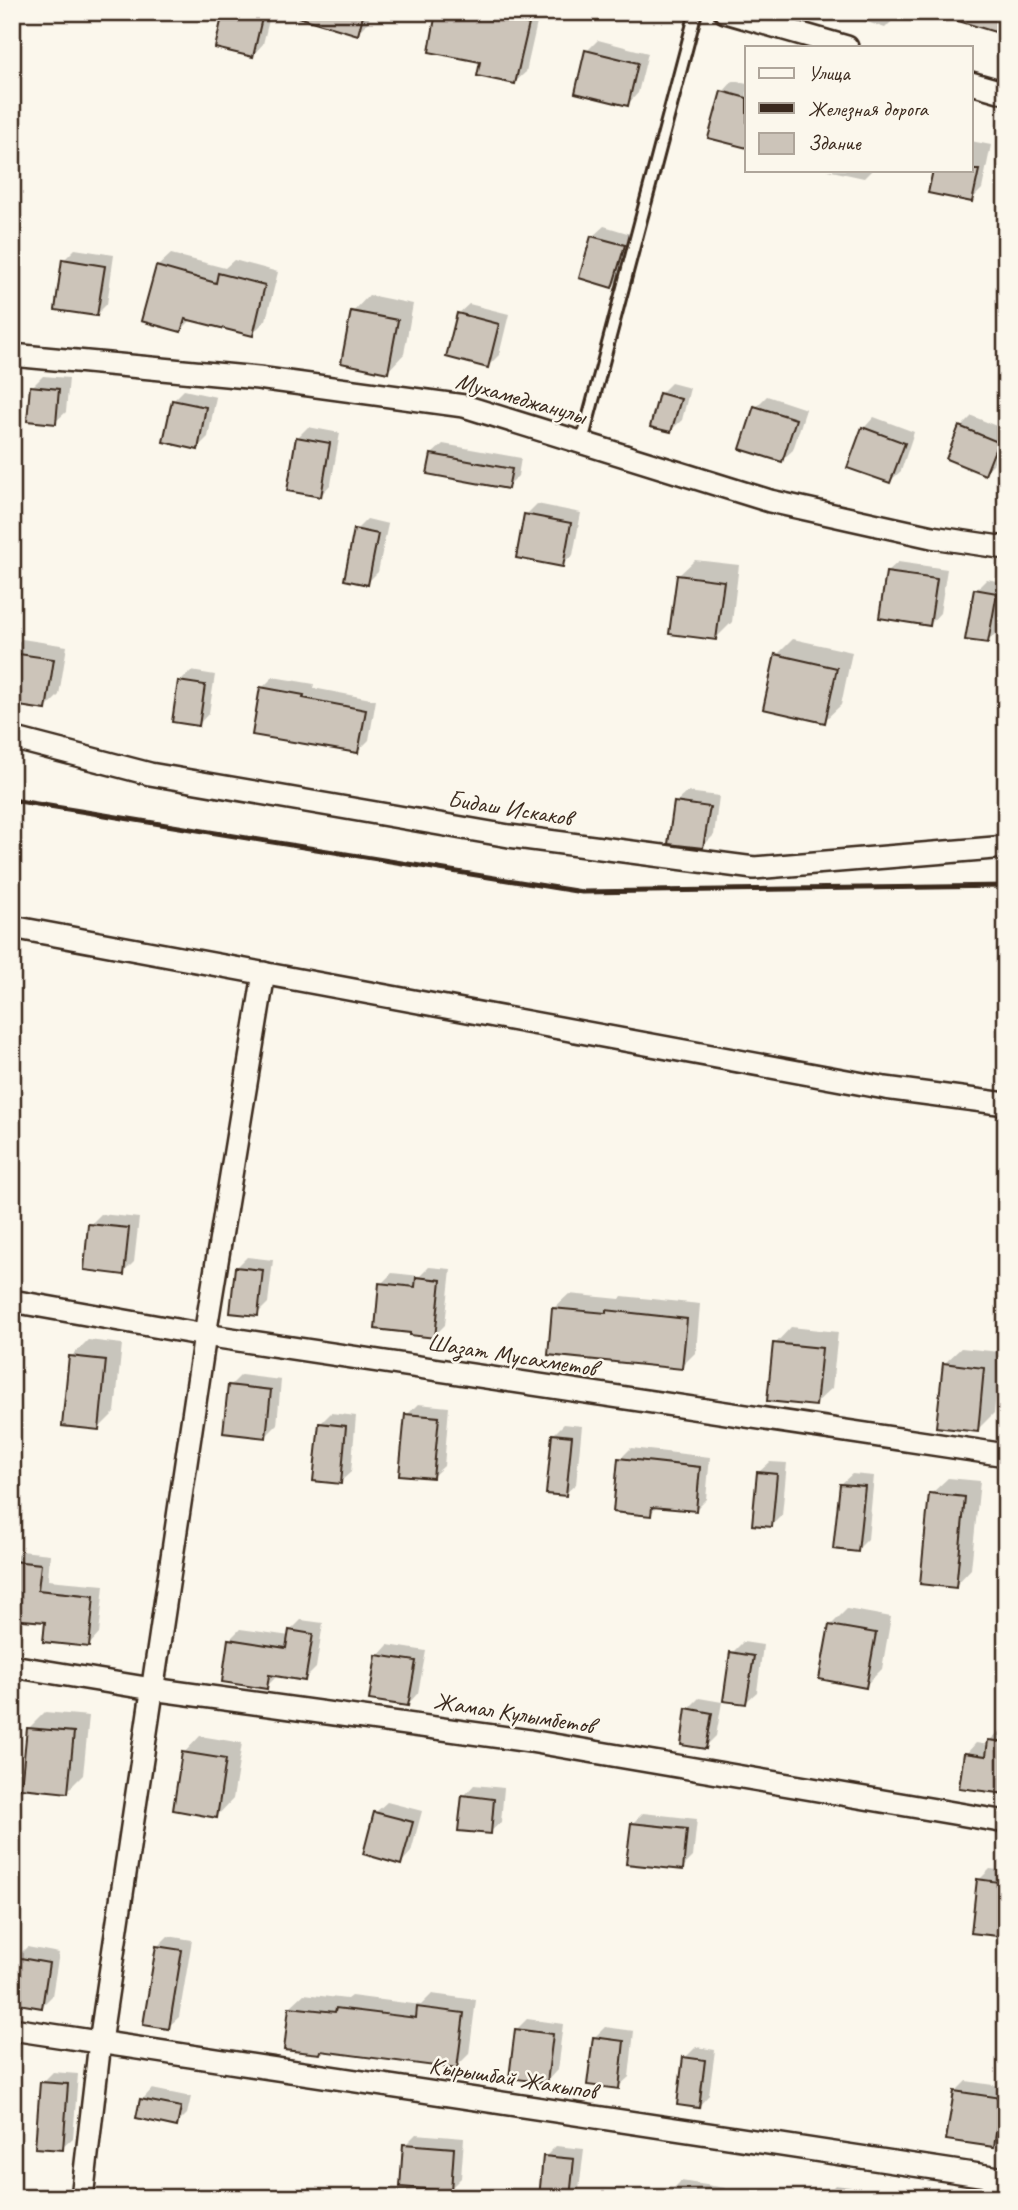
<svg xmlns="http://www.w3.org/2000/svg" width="1018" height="2210" font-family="Caveat,sans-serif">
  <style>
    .shadow { fill: #0003 }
    .building { fill: #ccc4b9; stroke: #3b2a1e; stroke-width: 2 }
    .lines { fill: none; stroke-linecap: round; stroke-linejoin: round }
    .lane-casing { stroke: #3b2a1e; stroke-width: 16 }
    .street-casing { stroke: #3b2a1e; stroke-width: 26 }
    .lane { stroke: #fbf7ec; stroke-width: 10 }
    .street { stroke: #fbf7ec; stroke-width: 21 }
    .rail { stroke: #3b2a1e; stroke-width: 5 }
    .labels { text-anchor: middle; stroke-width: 5; stroke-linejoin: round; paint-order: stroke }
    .street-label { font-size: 24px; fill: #3b2a1e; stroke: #fbf7ec }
  </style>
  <rect width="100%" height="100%" fill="#fbf7ec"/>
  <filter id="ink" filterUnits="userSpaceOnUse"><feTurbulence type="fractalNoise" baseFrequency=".0143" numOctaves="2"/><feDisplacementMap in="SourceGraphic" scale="14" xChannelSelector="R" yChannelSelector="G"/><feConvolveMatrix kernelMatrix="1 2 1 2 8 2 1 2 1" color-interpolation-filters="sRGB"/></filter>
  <g filter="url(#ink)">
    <g class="shadow">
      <polygon points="22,12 45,12 41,17"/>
      <polygon points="225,12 271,12 263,44 253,55"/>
      <polygon points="327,12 371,12 368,22 357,33"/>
      <polygon points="438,12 539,14 526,72 515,82 483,61"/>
      <polygon points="847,12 897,12 895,18 885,28 846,15"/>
      <polygon points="598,40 648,53 638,93 628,104 587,51"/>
      <polygon points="733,81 747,84 747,147 723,92"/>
      <polygon points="971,141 991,145 982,189 971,200 930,191 935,170 971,170"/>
      <polygon points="827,170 872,170 864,178"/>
      <polygon points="604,226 634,235 623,275 612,286 581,277 593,236"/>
      <polygon points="75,249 114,255 107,304 96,315 64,260"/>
      <polygon points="171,254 225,268 234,260 278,272 266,320 252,334 192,319 181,330 157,267"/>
      <polygon points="369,295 413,304 404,354 388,371 353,312"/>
      <polygon points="469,304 509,314 499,355 488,366 458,314"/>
      <polygon points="43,376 69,378 66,412 55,422 32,387"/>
      <polygon points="671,383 690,388 682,420 671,430 660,394"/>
      <polygon points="184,390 216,397 208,437 197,448 173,401"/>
      <polygon points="767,396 806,409 793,450 782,460 756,407"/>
      <polygon points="972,416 1006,430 1006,436 995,462 984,473 961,427"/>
      <polygon points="874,417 914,432 901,471 890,481 864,428"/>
      <polygon points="308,427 340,433 331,484 321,495 297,438"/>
      <polygon points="443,444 521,458 518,476 507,487 432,454"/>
      <polygon points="537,504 581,513 573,555 562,565 526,515"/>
      <polygon points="367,519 388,524 378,572 367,583 356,530"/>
      <polygon points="695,560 739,565 732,622 716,638 678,576"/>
      <polygon points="898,562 947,569 940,613 930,624 887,572"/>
      <polygon points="987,579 1006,583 998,631 987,642 976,590"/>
      <polygon points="22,639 67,646 59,695 45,709 12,703 12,644 16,644"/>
      <polygon points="793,639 852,652 841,705 824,721 777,655"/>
      <polygon points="191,671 215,675 209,713 199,724 180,682"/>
      <polygon points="273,677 314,684 313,688 376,700 369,740 358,751 262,688"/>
      <polygon points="687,792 719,796 714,835 703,846 676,802"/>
      <polygon points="101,1214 139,1218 134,1262 123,1273 90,1225"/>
      <polygon points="247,1257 273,1260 268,1303 257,1314 236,1268"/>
      <polygon points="429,1267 451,1269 445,1325 434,1336 381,1284 392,1273 420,1276"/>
      <polygon points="569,1294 620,1299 622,1296 700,1304 696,1352 681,1367 554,1308"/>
      <polygon points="791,1327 838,1332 832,1388 815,1404 775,1344"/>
      <polygon points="88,1340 122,1344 115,1412 99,1428 71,1357"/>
      <polygon points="961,1348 1000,1352 994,1413 977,1430 944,1364"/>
      <polygon points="241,1375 281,1380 277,1425 266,1436 230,1386"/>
      <polygon points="418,1404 449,1407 444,1466 433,1476 407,1415"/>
      <polygon points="331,1413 356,1416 351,1472 340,1482 320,1424"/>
      <polygon points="564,1424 582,1426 576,1484 565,1494 553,1435"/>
      <polygon points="631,1448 710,1457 706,1499 695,1510 658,1506 650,1514 620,1459"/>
      <polygon points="770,1462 787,1463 782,1515 771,1526 759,1472"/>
      <polygon points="852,1474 874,1476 868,1539 857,1550 841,1484"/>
      <polygon points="948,1478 980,1481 971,1569 955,1586 931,1494"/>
      <polygon points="21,1551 50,1554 48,1580 104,1585 99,1634 89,1645 46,1620 12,1617 12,1560"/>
      <polygon points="847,1609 891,1617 882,1669 865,1686 831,1625"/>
      <polygon points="301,1620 323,1623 316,1668 305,1679 277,1676 266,1687 229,1640 240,1629 290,1636 290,1631"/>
      <polygon points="743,1642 763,1645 757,1692 746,1702 732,1653"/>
      <polygon points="388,1645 426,1651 418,1693 408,1704 378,1656"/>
      <polygon points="699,1698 722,1702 716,1736 705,1747 688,1709"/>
      <polygon points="45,1712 89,1716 83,1775 67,1791 29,1728"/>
      <polygon points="1001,1730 1006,1730 1006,1793 966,1754 976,1743 989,1745 990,1740"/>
      <polygon points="200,1736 242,1743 233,1799 217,1816 184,1753"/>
      <polygon points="474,1785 504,1788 501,1822 490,1832 464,1796"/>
      <polygon points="387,1802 422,1811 411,1852 401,1863 376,1812"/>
      <polygon points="643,1813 697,1819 693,1857 682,1868 632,1824"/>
      <polygon points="990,1869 1006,1871 1006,1935 979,1880"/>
      <polygon points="168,1936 192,1940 179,2017 168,2027 157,1947"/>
      <polygon points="27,1947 59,1953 52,1996 41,2007 16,1958"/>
      <polygon points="304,1994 347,1999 351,1996 421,2005 432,1994 476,2000 469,2054 456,2067 290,2007"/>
      <polygon points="527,2019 563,2024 557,2070 547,2081 516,2030"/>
      <polygon points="605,2027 634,2031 629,2077 618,2087 594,2038"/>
      <polygon points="696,2047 715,2050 709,2095 699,2106 685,2058"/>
      <polygon points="53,2072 78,2074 73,2138 62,2148 42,2083"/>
      <polygon points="966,2081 1006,2087 1004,2135 993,2146 955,2092"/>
      <polygon points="152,2089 191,2097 187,2114 176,2125 142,2100"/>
      <polygon points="416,2134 464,2138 461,2178 450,2189 405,2145"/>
      <polygon points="556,2146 584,2149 578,2198 541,2198 545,2157"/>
      <polygon points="681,2181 725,2188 723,2198 669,2198 670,2192"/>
      <polygon points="835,2185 852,2187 851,2198 823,2198"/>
    </g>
    <g class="building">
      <polygon points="223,12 236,12 262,18 253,57 215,48"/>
      <polygon points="299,12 364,12 358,35 298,17"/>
      <polygon points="436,12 458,12 490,19 491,15 529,24 515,84 477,76 480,62 429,52"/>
      <polygon points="946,12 1006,12 1006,22 1002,34 945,17"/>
      <polygon points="585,50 638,63 628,106 575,93"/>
      <polygon points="721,91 747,98 747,148 708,138"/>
      <polygon points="933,170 979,170 972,202 928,193"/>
      <polygon points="591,236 625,245 612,288 579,278"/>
      <polygon points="62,259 105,266 97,316 55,310"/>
      <polygon points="156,266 216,283 218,273 265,285 253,336 185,319 181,332 141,321"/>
      <polygon points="351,311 398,320 388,373 341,363"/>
      <polygon points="457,313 499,324 488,368 446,357"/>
      <polygon points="30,386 59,389 56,424 27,421"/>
      <polygon points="659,393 681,399 671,432 650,427"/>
      <polygon points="172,400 206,407 198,450 163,442"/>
      <polygon points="754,406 796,419 782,462 740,449"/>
      <polygon points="959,426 998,442 985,475 946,459"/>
      <polygon points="862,427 905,443 890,483 847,468"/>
      <polygon points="296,437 330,443 321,497 287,491"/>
      <polygon points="431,454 512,469 508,489 427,474"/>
      <polygon points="524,514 571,523 563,567 516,558"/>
      <polygon points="354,529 378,534 368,585 344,580"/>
      <polygon points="886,572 937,579 930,626 879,618"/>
      <polygon points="677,575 724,581 716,640 669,634"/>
      <polygon points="974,589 997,593 988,643 965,640"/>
      <polygon points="12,653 54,659 46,710 12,705"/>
      <polygon points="775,654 837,668 825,723 763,709"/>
      <polygon points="178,681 205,685 199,726 172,722"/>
      <polygon points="260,687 304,695 303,698 366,710 358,753 252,735"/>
      <polygon points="674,802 710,807 703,848 668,844"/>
      <polygon points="88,1224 129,1228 124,1275 84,1270"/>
      <polygon points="235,1267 263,1270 258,1316 230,1313"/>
      <polygon points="416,1277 441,1280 435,1338 410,1335 410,1333 375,1329 379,1283 415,1287"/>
      <polygon points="552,1308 606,1313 606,1310 687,1319 682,1369 548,1355"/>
      <polygon points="773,1343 822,1348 816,1406 767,1401"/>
      <polygon points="69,1356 106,1360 99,1430 62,1426"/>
      <polygon points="943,1363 984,1368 978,1432 936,1427"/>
      <polygon points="228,1385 271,1390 266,1438 223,1433"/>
      <polygon points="405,1414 439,1417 433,1478 399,1475"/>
      <polygon points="319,1423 346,1426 341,1484 313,1481"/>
      <polygon points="552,1434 572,1436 566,1496 546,1494"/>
      <polygon points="618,1458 700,1467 696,1511 652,1507 651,1516 613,1512"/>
      <polygon points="757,1472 777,1474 772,1527 752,1525"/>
      <polygon points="840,1484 865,1486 858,1552 833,1549"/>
      <polygon points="929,1493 965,1497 956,1588 920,1584"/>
      <polygon points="12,1561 41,1564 38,1590 94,1596 89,1647 43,1642 45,1622 12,1619"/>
      <polygon points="829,1625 876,1633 866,1688 819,1679"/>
      <polygon points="289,1630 313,1634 305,1681 269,1675 267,1689 222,1682 228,1639 286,1648"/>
      <polygon points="730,1652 754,1656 746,1704 723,1701"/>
      <polygon points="376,1655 416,1661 408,1706 369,1700"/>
      <polygon points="686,1708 712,1713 706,1749 681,1745"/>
      <polygon points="27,1728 74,1732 68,1793 21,1788"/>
      <polygon points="988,1740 1006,1742 1006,1794 959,1788 964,1753 986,1756"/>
      <polygon points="182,1752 226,1759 217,1818 173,1810"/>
      <polygon points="462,1795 494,1799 491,1834 458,1831"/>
      <polygon points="374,1812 413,1822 401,1865 363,1854"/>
      <polygon points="631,1823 687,1829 683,1870 626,1864"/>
      <polygon points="977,1879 1006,1883 1006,1937 971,1933"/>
      <polygon points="156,1946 182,1950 169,2029 143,2025"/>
      <polygon points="15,1957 49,1963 42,2008 12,2003 12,1972"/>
      <polygon points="289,2007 335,2012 336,2008 416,2018 417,2007 464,2013 457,2069 321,2051 320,2054 284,2050"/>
      <polygon points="515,2029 553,2034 547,2083 509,2078"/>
      <polygon points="593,2037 624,2041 619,2089 587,2085"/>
      <polygon points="683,2057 705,2060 699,2108 677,2105"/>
      <polygon points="40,2082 68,2084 63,2150 35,2148"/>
      <polygon points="954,2091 1001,2098 994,2147 946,2140"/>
      <polygon points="140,2099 181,2107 177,2127 136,2118"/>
      <polygon points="403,2144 454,2148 451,2191 400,2187"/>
      <polygon points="543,2156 574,2159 570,2198 539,2198"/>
    </g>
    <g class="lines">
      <defs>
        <polyline id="lane" points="582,442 696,12"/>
        <g id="street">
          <polyline points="725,12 847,47"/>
          <polyline points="971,83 1006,93"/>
          <polyline points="12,355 258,378 464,406 770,501 932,537 1006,548"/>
          <polyline points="12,738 150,774 509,836 754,868 1006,847"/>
          <polyline points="12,927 885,1088 1006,1104"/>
          <polyline points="12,1301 205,1335 1006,1455"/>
          <polyline points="12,1666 152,1689 530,1741 1006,1822"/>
          <polyline points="12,2029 1006,2179"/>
          <polyline points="82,2198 100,2042 205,1335 264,973"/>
        </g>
      </defs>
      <use href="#lane" class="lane-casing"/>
      <use href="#street" class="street-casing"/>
      <use href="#lane" class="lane"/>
      <use href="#street" class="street"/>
      <polyline class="rail" points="12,800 582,892 1006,886"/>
    </g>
  </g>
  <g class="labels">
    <g class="street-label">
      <text transform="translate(521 398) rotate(16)" y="8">Мухамеджанулы</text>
      <text transform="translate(510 808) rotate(9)" y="8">Бидаш Искаков</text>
      <text transform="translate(512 1355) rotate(9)" y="8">Шазат Мусахметов</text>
      <text transform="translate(514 1713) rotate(9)" y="8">Жамал Кулымбетов</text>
      <text transform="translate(513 2078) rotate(9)" y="8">Кырышбай Жакыпов</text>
    </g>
  </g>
  <rect width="1018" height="2210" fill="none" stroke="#fbf7ec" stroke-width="42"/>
  <rect x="21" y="21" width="976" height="2168" fill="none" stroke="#3b2a1e" stroke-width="2.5" filter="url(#ink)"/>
  <rect x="745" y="46" width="228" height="126" fill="#fbf7ec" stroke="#aea59a" stroke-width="2"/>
  <rect x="759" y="68" width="35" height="10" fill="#fbf7ec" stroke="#aea59a" stroke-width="2"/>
  <text x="808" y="80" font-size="21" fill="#3b2a1e">Улица</text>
  <rect x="759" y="103" width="35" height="10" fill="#3b2a1e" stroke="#aea59a" stroke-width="2"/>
  <text x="808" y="116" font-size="21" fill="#3b2a1e">Железная дорога</text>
  <rect x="759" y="133" width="35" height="21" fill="#ccc4b9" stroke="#aea59a" stroke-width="2"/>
  <text x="808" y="150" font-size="21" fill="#3b2a1e">Здание</text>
</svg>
